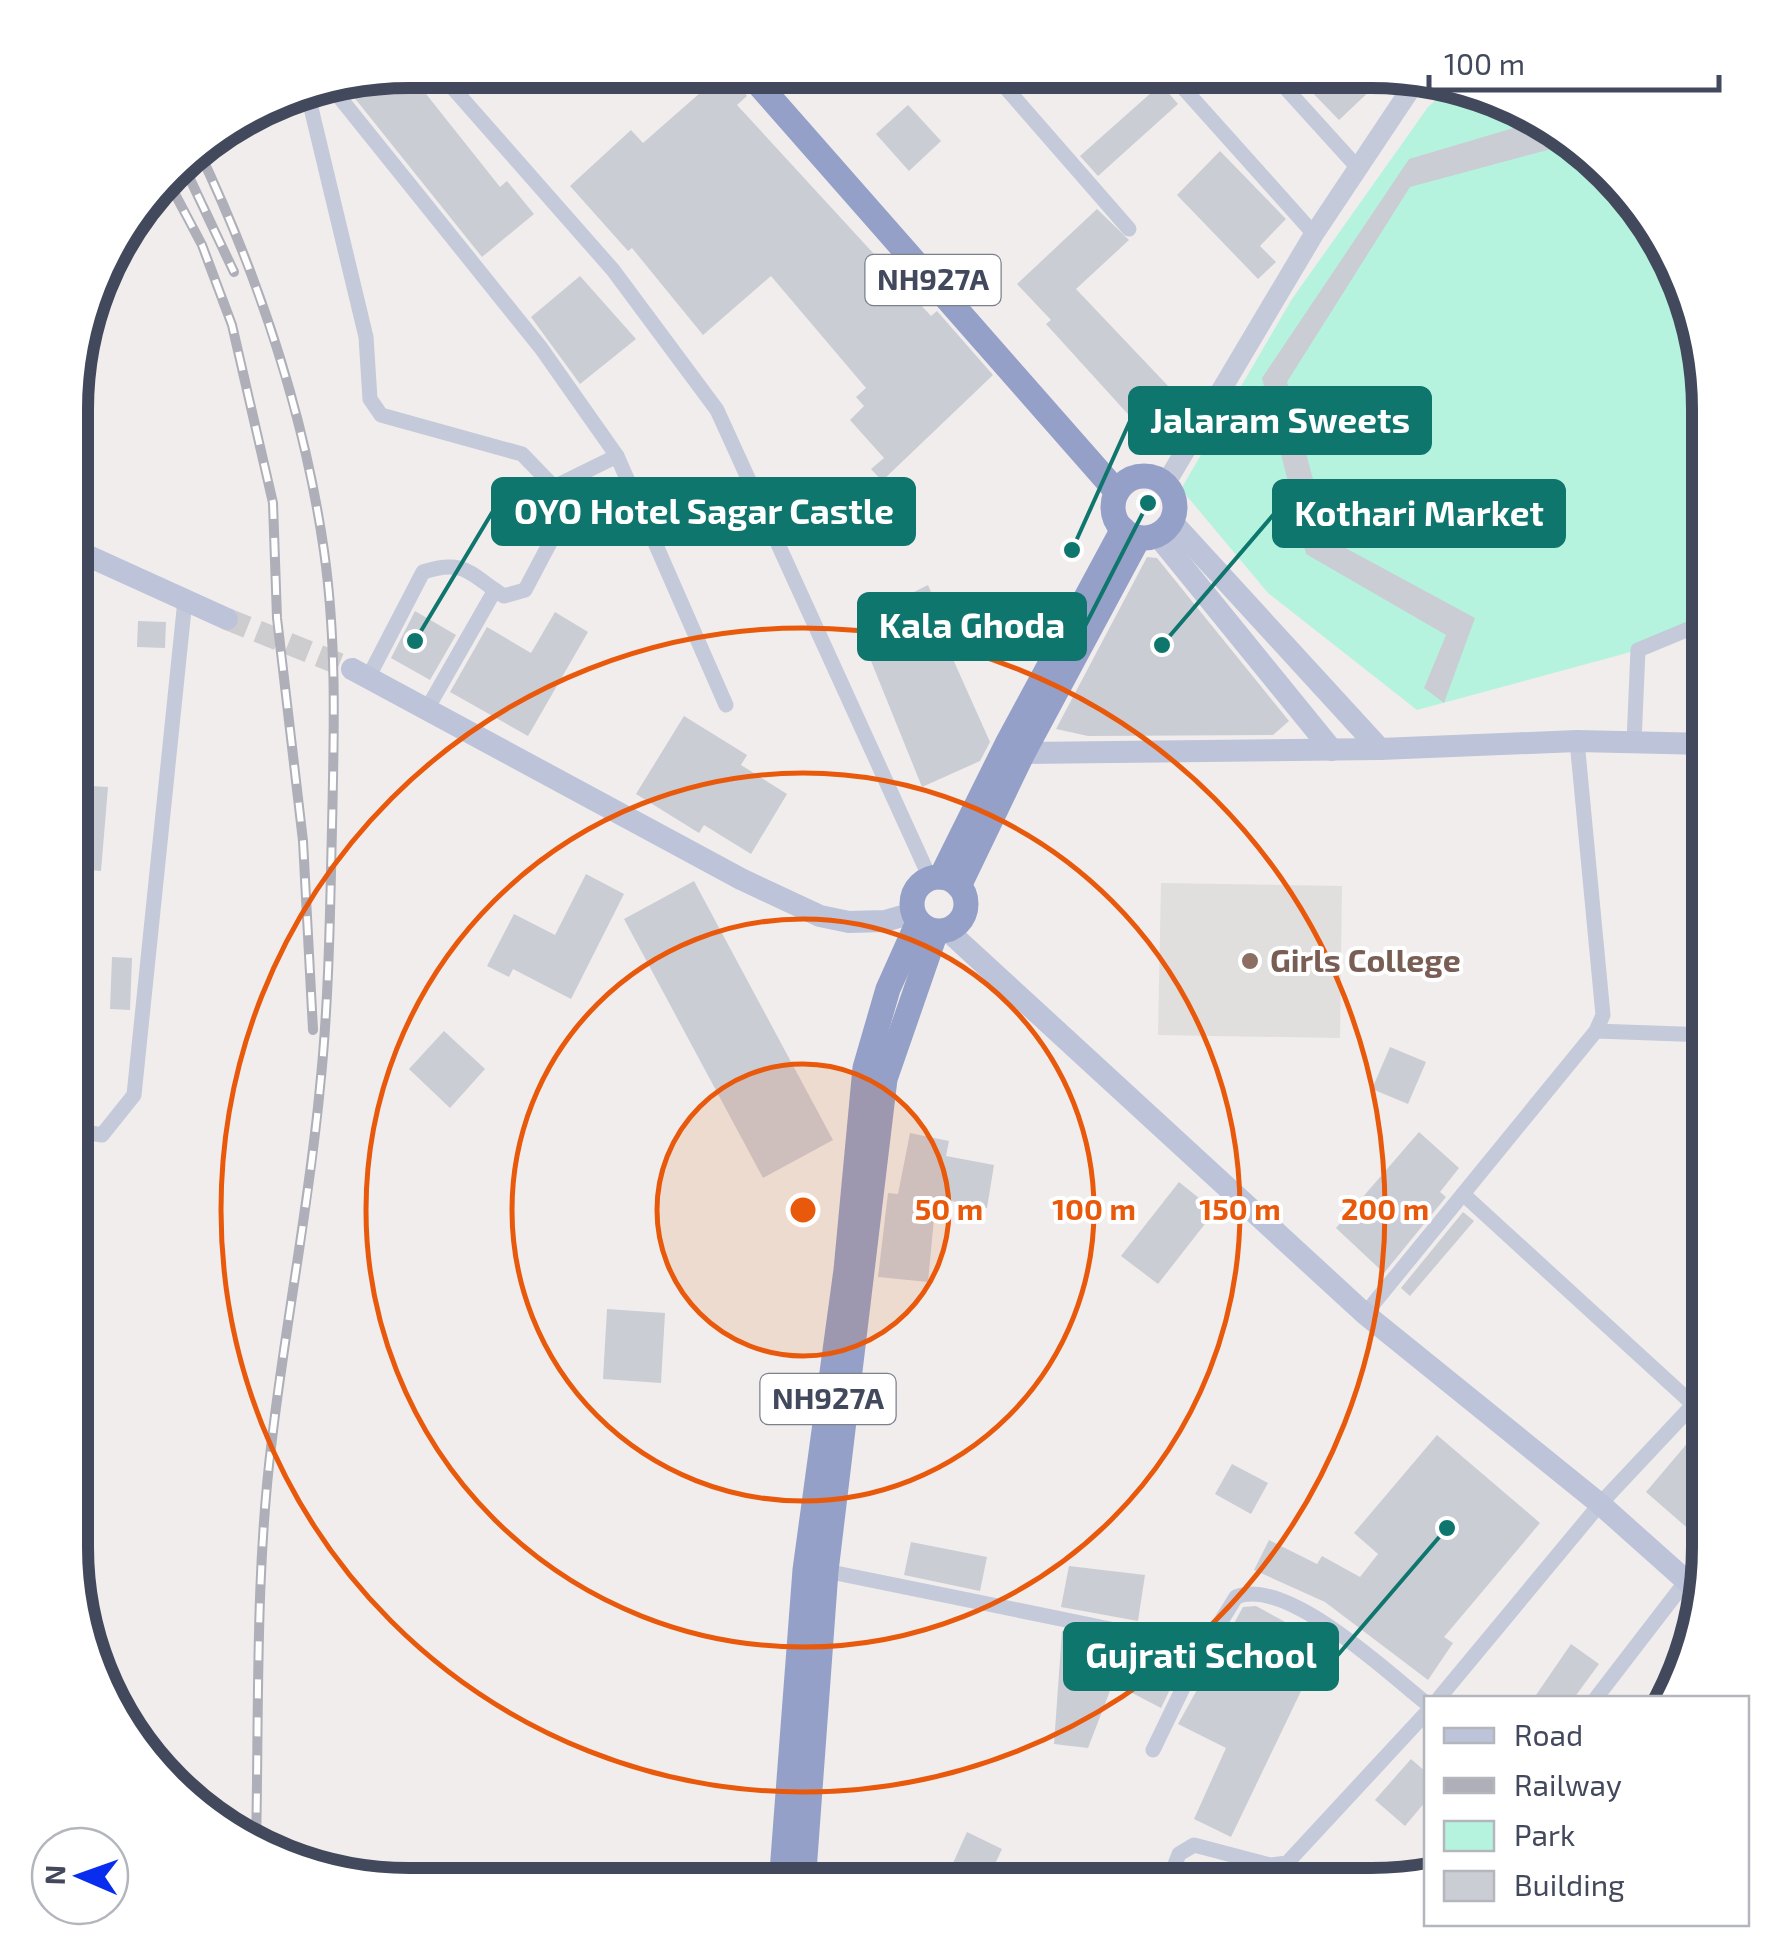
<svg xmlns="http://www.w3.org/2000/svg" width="1779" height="1956" font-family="'Exo 2',sans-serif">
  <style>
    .education { fill: #e1dede }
    .green { fill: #b6f3de }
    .building { fill: #cbcdd5 }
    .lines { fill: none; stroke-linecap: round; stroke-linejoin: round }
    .secondary-tunnel { stroke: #cdcccf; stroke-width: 22; stroke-dasharray: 22 11; stroke-linecap: butt }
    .minor { stroke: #c4cad9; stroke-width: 15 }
    .tertiary { stroke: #c4cad9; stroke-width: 20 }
    .secondary { stroke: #bdc3d8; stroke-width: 22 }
    .trunk { stroke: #94a0c8; stroke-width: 25 }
    .rail-casing { stroke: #aeafb8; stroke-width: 10 }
    .rail { stroke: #fff; stroke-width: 6; stroke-dasharray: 19; stroke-linecap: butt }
    .ring { fill: none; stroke: #e8590c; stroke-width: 5 }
    .education-dot { fill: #8d6e63; stroke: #fff; stroke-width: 4 }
    .labels { text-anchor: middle; stroke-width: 8; stroke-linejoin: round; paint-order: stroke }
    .shield { fill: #fff; stroke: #7b808d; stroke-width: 2.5 }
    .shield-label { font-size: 30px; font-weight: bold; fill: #43495c }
    .education-label { font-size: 32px; font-weight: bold; fill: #785e54; stroke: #fff; text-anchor: start }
    .rim { fill: none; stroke: #43495c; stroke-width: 12 }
    .centre { fill: #e8590c; stroke: #fff; stroke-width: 5 }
    .ring-label { font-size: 30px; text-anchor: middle; font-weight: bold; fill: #e8590c; stroke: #fff; stroke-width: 8; stroke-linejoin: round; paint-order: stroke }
    .leader { fill: none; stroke: #0f766e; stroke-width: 4 }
    .callout-dot { fill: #0f766e; stroke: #fff; stroke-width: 4 }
    .callout { fill: #0f766e; stroke: #0f766e; stroke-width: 4 }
    .callout-label { font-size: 35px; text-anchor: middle; font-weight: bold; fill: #fff }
  </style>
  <rect width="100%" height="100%" fill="#f0edec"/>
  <polygon class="education" points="1161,883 1342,886 1340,1038 1158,1035"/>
  <polygon class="green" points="1452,86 1540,116 1652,221 1708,387 1708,621 1638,650 1417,710 1268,593 1181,489 1292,299 1428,107"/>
  <g class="building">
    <polygon points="407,70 500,187 507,181 534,214 482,257 341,81"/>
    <polygon points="725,71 731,71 747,96 737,105 931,316 937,311 993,375 882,481 871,469 884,458 850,420 864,406 856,397 866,388 771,276 703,335 632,248 628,251 570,186 631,130 643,143"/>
    <polygon points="1322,73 1364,73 1376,85 1339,120 1307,87"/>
    <polygon points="1161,84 1178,104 1098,176 1080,156"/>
    <polygon points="908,105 941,141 909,171 876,134"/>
    <polygon points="1544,119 1570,144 1410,187 1287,382 1329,539 1475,618 1444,703 1424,688 1446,635 1306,554 1262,378 1409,159"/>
    <polygon points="1220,151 1286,219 1260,246 1276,262 1258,279 1177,195"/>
    <polygon points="1097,209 1129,240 1076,289 1170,388 1158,399 1179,423 1156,445 1046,324 1051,320 1017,284"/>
    <polygon points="580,276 636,339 580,384 531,317"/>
    <polygon points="1147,557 1157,558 1289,721 1273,735 1088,736 1056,729"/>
    <polygon points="928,585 958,654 952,657 990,742 980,761 922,787 871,661 877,658 858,620"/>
    <polygon points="415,611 456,635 430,680 391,658"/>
    <polygon points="555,612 588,632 528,736 450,692 487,627 531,653"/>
    <polygon points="138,621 166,622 165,648 137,647"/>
    <polygon points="684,716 747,755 741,765 787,794 751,854 704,825 699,833 636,794"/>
    <polygon points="74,785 108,787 101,871 88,870 86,905 74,904"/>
    <polygon points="586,874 624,894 571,999 513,969 509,977 487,966 514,914 555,935"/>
    <polygon points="694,881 833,1140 763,1178 624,919"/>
    <polygon points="112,957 132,958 130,1010 110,1009"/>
    <polygon points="444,1031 485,1069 450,1108 409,1069"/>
    <polygon points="1390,1047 1426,1062 1408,1104 1372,1089"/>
    <polygon points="1419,1132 1459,1168 1440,1192 1446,1197 1384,1273 1336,1228"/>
    <polygon points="910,1133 949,1141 946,1156 994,1165 987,1208 936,1198 928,1282 878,1277 888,1193 898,1194"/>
    <polygon points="1179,1182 1215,1211 1158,1284 1121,1256"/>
    <polygon points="1463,1212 1474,1221 1410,1296 1401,1288"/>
    <polygon points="607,1309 665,1313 661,1383 603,1379"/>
    <polygon points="1701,1427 1708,1429 1708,1546 1646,1492"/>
    <polygon points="1437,1435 1540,1523 1444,1637 1453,1643 1428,1680 1325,1602 1254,1570 1269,1540 1317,1564 1322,1556 1360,1577 1378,1554 1354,1533"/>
    <polygon points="1232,1464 1268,1483 1251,1514 1215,1494"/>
    <polygon points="911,1542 987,1557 980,1591 904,1575"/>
    <polygon points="1069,1566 1145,1575 1138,1621 1061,1607"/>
    <polygon points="1256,1606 1333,1648 1324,1668 1314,1664 1231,1837 1194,1819 1226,1748 1178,1724 1243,1607"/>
    <polygon points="1062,1631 1121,1643 1179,1671 1161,1708 1113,1683 1088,1748 1054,1744"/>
    <polygon points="1571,1644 1599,1664 1574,1698 1534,1698"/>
    <polygon points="1411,1759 1426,1772 1426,1801 1405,1826 1375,1800"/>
    <polygon points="967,1832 1002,1849 985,1885 949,1872"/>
  </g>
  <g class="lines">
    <polyline class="secondary-tunnel" points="227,619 352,669"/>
    <g class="minor">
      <polyline points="437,70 613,270 717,410 930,878"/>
      <polyline points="992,72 1129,229"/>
      <polyline points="1169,72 1314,234"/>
      <polyline points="1271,72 1358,168"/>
      <polyline points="328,83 541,348 617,456 726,705"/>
      <path d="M306,87L366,337L370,399L381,415L522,454L554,487L562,520L525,590L504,596C470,575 466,558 423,572L369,676"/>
      <polyline points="554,487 617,456"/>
      <polyline points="427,709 495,590"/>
      <polyline points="1634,742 1638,650 1708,621"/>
      <polyline points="1596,1031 1708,1035"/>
      <polyline points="73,1130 102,1135 134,1095 185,600"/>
      <polyline points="1463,1194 1708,1418"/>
      <polyline points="1365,1314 1596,1031 1603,1015 1577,741"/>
      <polyline points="826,1571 1125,1632 1194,1665"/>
      <polyline points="1439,1698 1600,1504 1708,1389"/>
      <polyline points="1596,1698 1686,1581"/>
      <path d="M1153,1750L1194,1665L1236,1597C1286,1576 1387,1672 1426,1703"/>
      <polyline points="1167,1885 1179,1854 1194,1845 1270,1865 1287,1863 1426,1713"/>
    </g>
    <polyline class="tertiary" points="1166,483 1314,234 1420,75"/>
    <g class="secondary">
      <polyline points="1172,522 1380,749"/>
      <polyline points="1158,536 1332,750"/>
      <polyline points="75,550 227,619"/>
      <polyline points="352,669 741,879 820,916 849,922 885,921 913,913"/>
      <polyline points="1023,753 1380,749 1577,741 1708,744"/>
      <polyline points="947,930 1365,1314 1600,1504 1701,1594"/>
    </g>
    <g class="trunk">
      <polyline points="747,71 1117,492"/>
      <circle cx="1144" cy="507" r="31"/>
      <polyline points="941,877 1007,744 1123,529"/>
      <circle cx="939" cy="904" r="27"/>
      <polyline points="959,886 1023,753 1138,539"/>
      <polyline points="781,1885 805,1570 846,1270 865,1068 888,989 918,922"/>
      <polyline points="803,1885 826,1571 885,1079 936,932"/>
    </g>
    <defs>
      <g id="rail">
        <path d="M197,147C257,273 304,412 324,551C337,642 334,735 332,827C330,914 329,1001 320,1087C309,1205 286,1321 272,1439C255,1573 259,1711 256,1846"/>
        <polyline points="181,160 234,272"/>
        <polyline points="166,177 202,245 232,325 273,503 277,618 303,841 313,1030"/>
      </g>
    </defs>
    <use href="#rail" class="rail-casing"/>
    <use href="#rail" class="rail"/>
  </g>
  <circle cx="803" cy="1210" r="146" fill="#e8590c" fill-opacity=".12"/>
  <g class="ring">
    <circle cx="803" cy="1210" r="146"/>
    <circle cx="803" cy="1210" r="291"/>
    <circle cx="803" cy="1210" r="437"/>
    <circle cx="803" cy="1210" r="582"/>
  </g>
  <circle class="education-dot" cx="1250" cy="961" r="10"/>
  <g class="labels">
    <g class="shield">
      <rect x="865.5" y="255" width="135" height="50" rx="8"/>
      <rect x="760.5" y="1374" width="135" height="50" rx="8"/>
    </g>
    <g class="shield-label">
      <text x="933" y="290">NH927A</text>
      <text x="828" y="1409">NH927A</text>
    </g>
    <g class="education-label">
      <text x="1270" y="972">Girls College</text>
    </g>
  </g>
  <path d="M0 0H1779V1956H0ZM409 88H1371A321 321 0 0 1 1692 409V1547A321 321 0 0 1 1371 1868H409A321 321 0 0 1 88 1547V409A321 321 0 0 1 409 88Z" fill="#fff" fill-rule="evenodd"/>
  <path class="rim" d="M409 88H1371A321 321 0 0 1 1692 409V1547A321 321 0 0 1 1371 1868H409A321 321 0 0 1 88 1547V409A321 321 0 0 1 409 88Z"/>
  <circle cx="803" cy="1210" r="15" class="centre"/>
  <g class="ring-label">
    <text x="949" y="1220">50 m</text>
    <text x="1094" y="1220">100 m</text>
    <text x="1240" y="1220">150 m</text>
    <text x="1385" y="1220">200 m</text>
  </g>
  <path class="leader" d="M1072 550L1130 421M415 641L493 511M1162 645L1274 514M1148 503L1085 626M1447 1528L1337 1656"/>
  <g class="callout-dot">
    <circle cx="1072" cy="550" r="10"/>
    <circle cx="415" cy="641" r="10"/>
    <circle cx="1162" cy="645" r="10"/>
    <circle cx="1148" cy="503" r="10"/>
    <circle cx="1447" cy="1528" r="10"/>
  </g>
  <g class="callout">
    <rect x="1130" y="388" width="300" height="65" rx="10"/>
    <rect x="493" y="479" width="421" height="65" rx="10"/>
    <rect x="1274" y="481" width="290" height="65" rx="10"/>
    <rect x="859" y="594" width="226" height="65" rx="10"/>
    <rect x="1065" y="1624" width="272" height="65" rx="10"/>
  </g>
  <g class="callout-label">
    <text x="1280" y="433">Jalaram Sweets</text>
    <text x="704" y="524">OYO Hotel Sagar Castle</text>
    <text x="1419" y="526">Kothari Market</text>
    <text x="972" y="638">Kala Ghoda</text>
    <text x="1201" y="1668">Gujrati School</text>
  </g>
  <rect x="1424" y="1696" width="325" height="230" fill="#ffffff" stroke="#b4b6be" stroke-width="2.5"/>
  <rect x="1444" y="1728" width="50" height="15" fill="#bdc3d8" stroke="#b4b6be" stroke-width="2.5"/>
  <text x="1514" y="1746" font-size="30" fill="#43495c">Road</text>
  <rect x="1444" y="1778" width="50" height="15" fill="#aeafb8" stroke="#b4b6be" stroke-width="2.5"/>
  <text x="1514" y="1796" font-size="30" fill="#43495c">Railway</text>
  <rect x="1444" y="1821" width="50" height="30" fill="#b6f3de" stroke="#b4b6be" stroke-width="2.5"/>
  <text x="1514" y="1846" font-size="30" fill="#43495c">Park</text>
  <rect x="1444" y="1871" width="50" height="30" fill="#cbcdd5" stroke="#b4b6be" stroke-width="2.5"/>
  <text x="1514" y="1896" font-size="30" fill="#43495c">Building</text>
  <g transform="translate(80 1876) rotate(272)"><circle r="48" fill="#ffffff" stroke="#b4b6be" stroke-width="2.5"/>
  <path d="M0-8L18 38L0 25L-18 38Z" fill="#082dee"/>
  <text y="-15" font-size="28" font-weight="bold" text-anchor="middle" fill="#43495c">N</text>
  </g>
  <path d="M1429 75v15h290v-15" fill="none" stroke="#43495c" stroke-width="5"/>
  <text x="1444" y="75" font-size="30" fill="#43495c" stroke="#ffffff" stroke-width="8" paint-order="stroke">100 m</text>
</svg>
